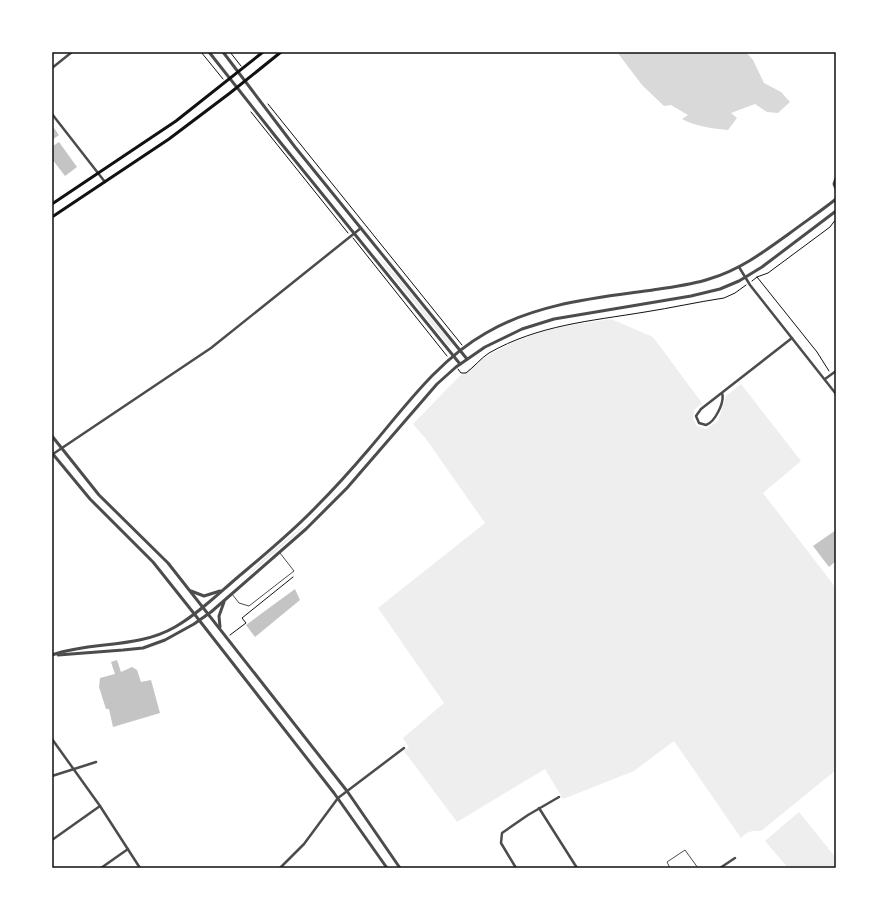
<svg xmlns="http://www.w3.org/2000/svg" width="888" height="920" font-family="Jost,sans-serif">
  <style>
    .green { fill: #eee }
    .water { fill: #d9d9d9 }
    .building { fill: #c4c4c4 }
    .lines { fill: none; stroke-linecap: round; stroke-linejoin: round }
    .path { stroke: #111; stroke-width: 1 }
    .service { stroke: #4c4c4c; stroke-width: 1 }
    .minor { stroke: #4c4c4c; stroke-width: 2.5 }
    .tertiary { stroke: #4c4c4c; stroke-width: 3 }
    .secondary { stroke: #111; stroke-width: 3 }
    .neatline { fill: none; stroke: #111; stroke-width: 1.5 }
  </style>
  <rect width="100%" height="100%" fill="#fff"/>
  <g class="green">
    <polygon points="376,255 395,274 452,344 449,346"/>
    <path d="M611,319L653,337L702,403L694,410L693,419L697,426L706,429L718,421L726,396L741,384L801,461L763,493L836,588V770L761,831C751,830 747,832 741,838L674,741L634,771L563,799L545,769L457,822L404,751L409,747L403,738L444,703L378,608L485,523L426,439L413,424C428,409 443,392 458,378C479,358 508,343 535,334C559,326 586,323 611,319Z"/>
    <polygon points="303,526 304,527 243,580 267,555"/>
    <polygon points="799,812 836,858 836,868 788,868 765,841"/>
  </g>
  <path class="water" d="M617,52H746L753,60L764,83L781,92L790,102L778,113L767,112L755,104L731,113L737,118L728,130C715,129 694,126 682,119L688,115L671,105L664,106L642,85Z"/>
  <g class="building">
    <polygon points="54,128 59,135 52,140 52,129"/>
    <polygon points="59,142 77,167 65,176 52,159 52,144 53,146"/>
    <polygon points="836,530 836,561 829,567 813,546"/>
    <polygon points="295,589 300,600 255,637 246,625"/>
    <polygon points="117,660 121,672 132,667 137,670 141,682 151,680 160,713 113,727 109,709 106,709 99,687 100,678 115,674 111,662"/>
  </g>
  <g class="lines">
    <g class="path">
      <polyline points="201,52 223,79"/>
      <polyline points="230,52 241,66"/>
      <polyline points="268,104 462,345"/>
      <polyline points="251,112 348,233"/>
      <polyline points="353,238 447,356"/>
      <polyline points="757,277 817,352 829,371"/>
      <polyline points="752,281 757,277 768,273 830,227 836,219"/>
      <path d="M458,369L461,373H466C474,367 481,358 489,353C538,325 591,321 645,312C671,308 697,302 724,298L735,293L746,285"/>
      <polyline points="230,635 246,623 242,618 293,577"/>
    </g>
    <g class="service">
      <polyline points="232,594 239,603 249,606 294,571 280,553"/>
      <polyline points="670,868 667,862 685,850 698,868"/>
    </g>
    <g class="minor">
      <polyline points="52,68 72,52"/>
      <polyline points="52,114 105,182"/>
      <polyline points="739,267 750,285 836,394"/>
      <polyline points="825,379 836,371"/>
      <path d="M722,393C725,402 715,422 706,425L699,423L696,416L701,409L792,338"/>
      <polyline points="53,454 211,348 361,228"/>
      <polyline points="52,739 100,806 140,868"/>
      <polyline points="52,776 96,762"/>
      <polyline points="539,808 577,868"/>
      <polyline points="52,840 100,806"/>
      <polyline points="101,868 128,849"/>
      <polyline points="280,868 304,844 338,798 404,748"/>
      <polyline points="516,868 501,843 502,833 528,815 559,797"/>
      <polyline points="720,868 735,858"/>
    </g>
    <g class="tertiary">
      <polyline points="209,52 276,137 460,364"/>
      <polyline points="223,52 295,147 467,359"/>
      <polyline points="836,178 834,184 836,189"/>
      <polyline points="52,436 99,495 168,563 347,791 400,868"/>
      <polyline points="52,453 90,499 153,562 192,611 334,793 387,868"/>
      <polyline points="191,591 204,596 220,591"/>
      <polyline points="220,627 219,616 224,602"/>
      <path d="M52,655C92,641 137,649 175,627C198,614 218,594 238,577C264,555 291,533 315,508C334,489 352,469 369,449C404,408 438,360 486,333C537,303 596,298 653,290C672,287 691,285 709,279C740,270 765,251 790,233C806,221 821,211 836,199"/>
      <polyline points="58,655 123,650 143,648 165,640 194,624 211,612 306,529 347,488 437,384 456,367 485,347 522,329 554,319 691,296 720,289 739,281 762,267 836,211"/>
    </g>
    <g class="secondary">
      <polyline points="52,204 176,121 263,52"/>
      <polyline points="52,217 169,139 230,93 281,52"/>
    </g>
  </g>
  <rect width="888" height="920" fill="none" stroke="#ffffff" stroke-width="106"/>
  <rect x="53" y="53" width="782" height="814" class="neatline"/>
</svg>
